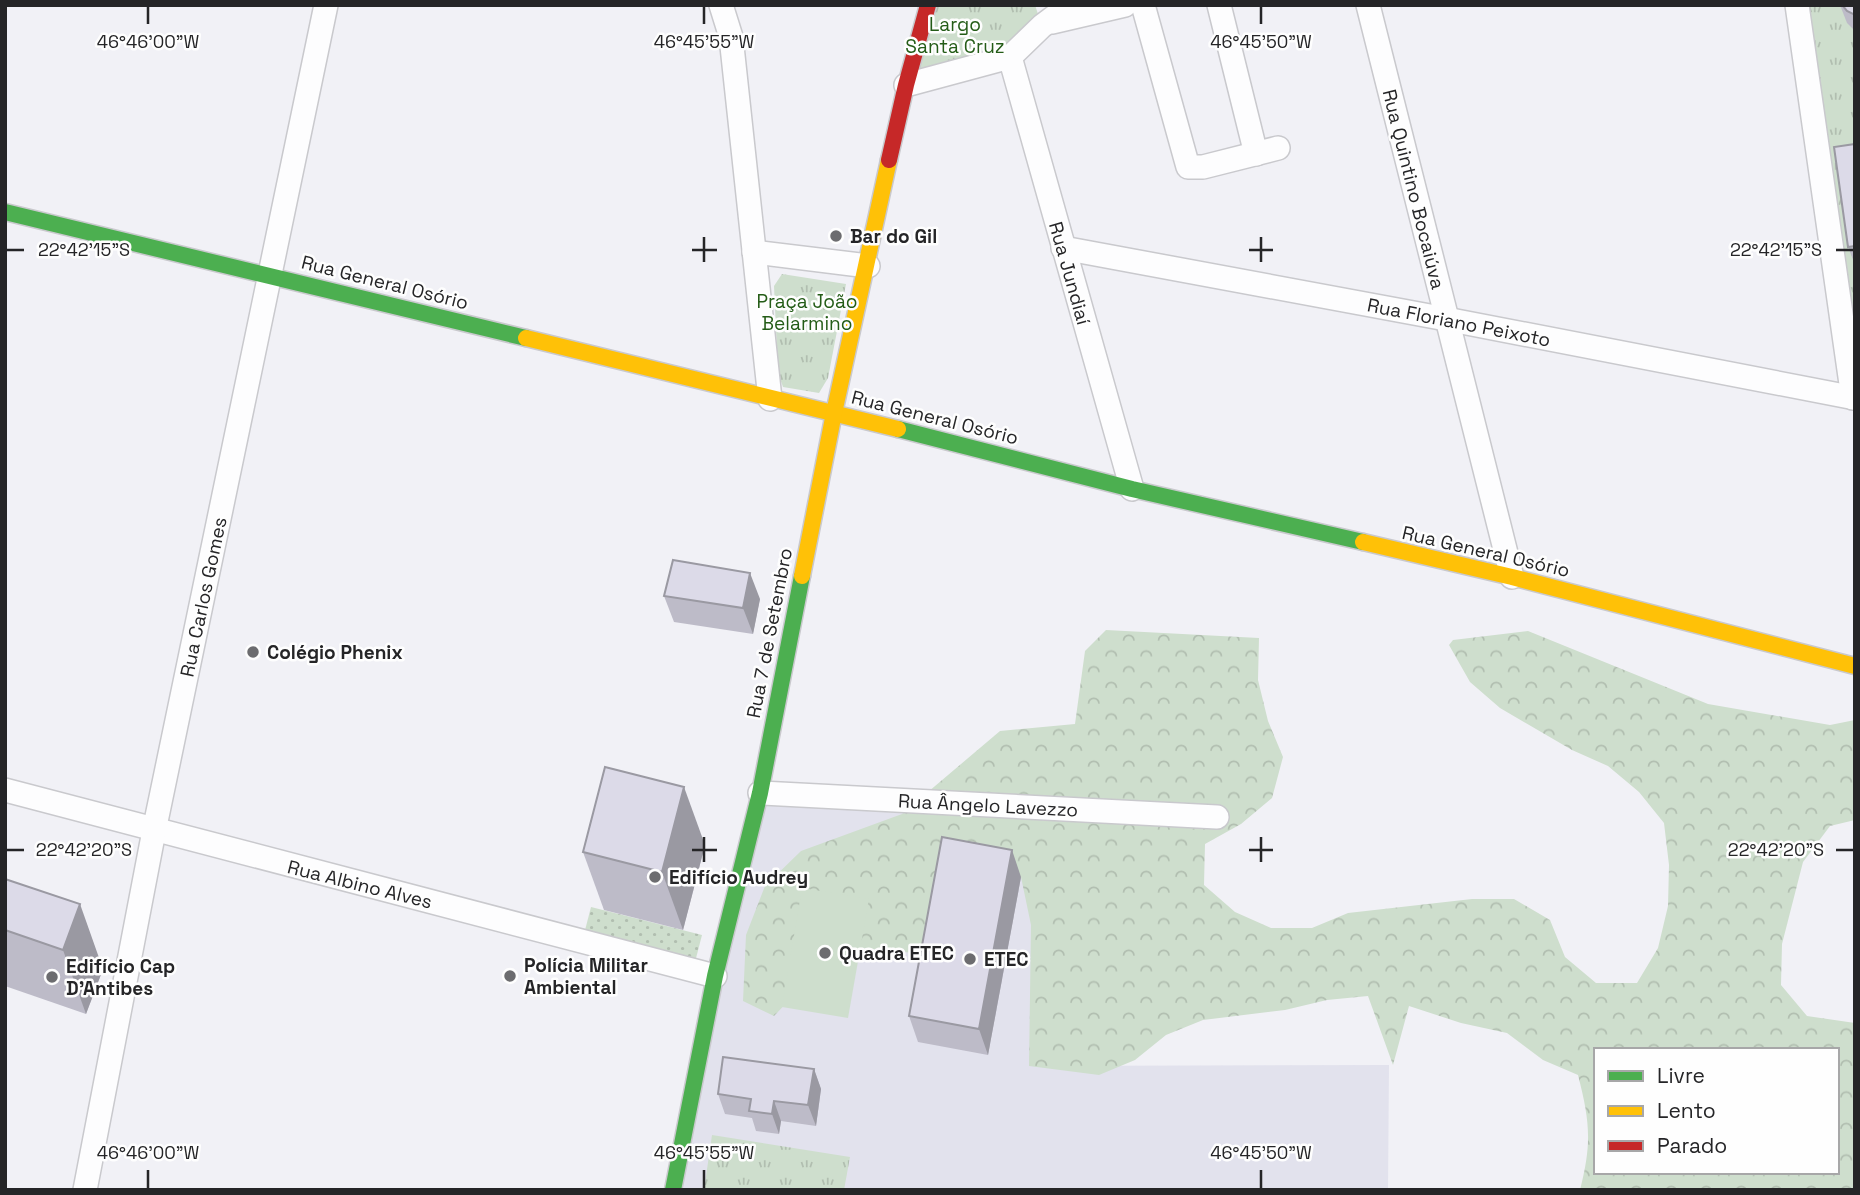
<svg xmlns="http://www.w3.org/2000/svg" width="1860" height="1195" font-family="'Space Grotesk',sans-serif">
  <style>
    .built { fill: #e2e2ed }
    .grass { fill: url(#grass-dots) }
    .forest { fill: url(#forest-crowns); fill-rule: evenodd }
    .park { fill: url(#park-tufts) }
    .pitch { fill: #cedecd }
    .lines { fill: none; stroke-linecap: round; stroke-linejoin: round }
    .street-casing { stroke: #c9c9cd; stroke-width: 26 }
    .fast-casing { stroke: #c9c9cd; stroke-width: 19 }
    .slow-casing { stroke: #c9c9cd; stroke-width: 19 }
    .jam-casing { stroke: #c9c9cd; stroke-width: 19 }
    .street { stroke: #fdfdfe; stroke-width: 23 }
    .fast { stroke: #4caf50; stroke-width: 16 }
    .slow { stroke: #ffc107; stroke-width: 16 }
    .jam { stroke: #c62828; stroke-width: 16 }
    .wall { fill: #bdbbc8 }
    .shaded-wall { fill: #9a99a2 }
    .building { fill: #dcdae8; stroke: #9a99a2; stroke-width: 2 }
    .ticks { fill: none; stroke: #252527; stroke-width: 2.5 }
    .poi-dot { fill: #6c6c6f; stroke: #fefefe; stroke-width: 2.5 }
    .labels { text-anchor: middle; stroke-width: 5; stroke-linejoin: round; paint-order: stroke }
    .park-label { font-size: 19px; fill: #245c17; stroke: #fefefe }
    .street-label { font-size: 19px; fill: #252527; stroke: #fefefe }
    .poi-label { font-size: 19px; font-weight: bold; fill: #252527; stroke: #fefefe; text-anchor: start }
    .ticks-label { font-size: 18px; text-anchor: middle; fill: #252527; stroke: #fefefe; stroke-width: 5; stroke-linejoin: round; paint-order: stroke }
  </style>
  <defs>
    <pattern id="grass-dots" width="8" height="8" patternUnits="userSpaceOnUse" patternTransform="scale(1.75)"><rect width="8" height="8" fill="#cedecd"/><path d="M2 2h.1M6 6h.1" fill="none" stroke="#b1beb0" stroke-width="1.8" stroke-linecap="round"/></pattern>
    <pattern id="forest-crowns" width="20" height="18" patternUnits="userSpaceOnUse" patternTransform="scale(1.75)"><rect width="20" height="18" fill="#cedecd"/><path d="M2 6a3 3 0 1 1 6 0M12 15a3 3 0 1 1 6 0" fill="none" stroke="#b1beb0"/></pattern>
    <pattern id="park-tufts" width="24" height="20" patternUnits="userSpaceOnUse" patternTransform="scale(1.75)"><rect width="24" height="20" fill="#cedecd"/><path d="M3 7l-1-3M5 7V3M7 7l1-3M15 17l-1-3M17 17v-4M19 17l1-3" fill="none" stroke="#b1beb0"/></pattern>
  </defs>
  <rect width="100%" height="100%" fill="#f1f1f6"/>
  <polygon class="built" points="760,793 1084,810 1029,1066 1389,1065 1388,1190 680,1190"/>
  <polygon class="grass" points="591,907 702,935 694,966 583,938"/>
  <path class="forest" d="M1106,630L1259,638L1258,680L1268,721L1283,757L1272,798L1241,824L1205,844L1204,885L1235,912L1271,928H1312L1348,913L1472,899H1514L1550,920L1565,957L1596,983H1637L1658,948L1668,906L1669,865L1664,823L1639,792L1608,766L1572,750L1500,708L1470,682L1449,645L1453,640L1528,631L1708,704L1830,725L1855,720V820L1830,826L1803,862L1782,944L1781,985L1807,1016L1855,1023V1190H1580C1592,1143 1590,1122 1578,1075L1543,1060L1507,1033L1461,1023L1409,1006L1393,1065L1368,996L1327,1000L1285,1010L1203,1020L1166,1035L1135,1060L1099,1075L1029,1066L1031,925L1021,877L1012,867L988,858L935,955L841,946L774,1016L743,1001L746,935L765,886L801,851L902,814L1000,731L1075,724L1085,651ZM1596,1050H1837V1172H1596Z"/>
  <g class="park">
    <polygon points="932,5 1035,5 1042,26 1010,57 909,73"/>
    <polygon points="1799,5 1855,5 1855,391"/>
    <polygon points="782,274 846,284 828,378 819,393 783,387 778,373 774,286"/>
    <polygon points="712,1135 850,1157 844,1190 704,1190"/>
  </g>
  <polygon class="pitch" points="802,888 869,899 848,1018 782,1007"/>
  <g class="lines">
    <defs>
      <g id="street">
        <polyline points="721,5 731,37 770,399"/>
        <polyline points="1143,5 1188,167 1203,167 1278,148"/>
        <polyline points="1219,5 1256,154"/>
        <polyline points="1368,5 1512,577"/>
        <polyline points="1797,5 1853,398"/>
        <polyline points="1052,22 1125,5"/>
        <polyline points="1010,57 1132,489"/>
        <polyline points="906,85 1010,57 1042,26 1070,5"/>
        <polyline points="1063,248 1446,319 1855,398"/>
        <polyline points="754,252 868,266"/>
        <polyline points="5,790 715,976"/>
        <polyline points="760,793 1217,817"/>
        <polyline points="85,1190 154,831 326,5"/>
      </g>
      <g id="fast">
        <polyline points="5,212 526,338"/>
        <polyline points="898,429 1132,489 1363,542"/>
        <polyline points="673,1190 715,976 760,793 802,576"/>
      </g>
      <g id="slow">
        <polyline points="526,338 898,429"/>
        <polyline points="1363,542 1512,577 1855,666"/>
        <polyline points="802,576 834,413 889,160"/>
      </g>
      <polyline id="jam" points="889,160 906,85 928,5"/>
    </defs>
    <use href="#street" class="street-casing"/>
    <use href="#fast" class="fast-casing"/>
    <use href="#slow" class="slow-casing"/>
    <use href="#jam" class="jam-casing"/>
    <use href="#street" class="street"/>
    <use href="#fast" class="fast"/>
    <use href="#slow" class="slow"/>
    <use href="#jam" class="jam"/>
  </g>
  <g class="wall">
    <polygon points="1840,5 1855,5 1855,31 1847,23"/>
    <polygon points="1855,144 1855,262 1854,262 1848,247"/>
    <polygon points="664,596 760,599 753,634 674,622"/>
    <polygon points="705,845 683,930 604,910 583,852"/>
    <polygon points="1021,877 988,1055 918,1042 909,1016"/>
    <polygon points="5,879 103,969 86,1014 5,986"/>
    <polygon points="814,1069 821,1089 816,1126 781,1121 779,1134 756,1131 752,1118 725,1114 718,1094"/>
  </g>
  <g class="shaded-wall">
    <polygon points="750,573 760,599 753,634 743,608"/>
    <polygon points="684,787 705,845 683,930 662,872"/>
    <polygon points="1012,850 1021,877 988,1055 979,1029"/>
    <polygon points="80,904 103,969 86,1014 63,950"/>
    <polygon points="814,1069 821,1089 816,1126 808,1105"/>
    <polygon points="774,1101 781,1121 779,1134 772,1114"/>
  </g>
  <g class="building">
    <polygon points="1842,5 1855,5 1855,15 1847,11"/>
    <polygon points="1855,144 1855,246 1848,247 1834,147"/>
    <polygon points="673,560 750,573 743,608 664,596"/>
    <polygon points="605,767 684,787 662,872 583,852"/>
    <polygon points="942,837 1012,850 979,1029 909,1016"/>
    <polygon points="5,879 80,904 63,950 5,930"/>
    <polygon points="723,1057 814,1069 808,1105 774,1101 772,1114 749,1111 751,1099 718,1094"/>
  </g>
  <path class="ticks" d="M148,7V24M704,7V24M1261,7V24M704,237V262M1261,237V262M7,250H24M692,250H717M1249,250H1273M1836,250H1853M704,837V862M1261,837V862M7,850H24M692,850H717M1249,850H1273M1836,850H1853M148,1170V1188M704,1170V1188M1261,1170V1188"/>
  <g class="poi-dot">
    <circle cx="836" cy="236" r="7"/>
    <circle cx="253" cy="652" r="7"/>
    <circle cx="655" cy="877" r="7"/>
    <circle cx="825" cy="953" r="7"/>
    <circle cx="970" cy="959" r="7"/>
    <circle cx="510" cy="976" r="7"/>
    <circle cx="52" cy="977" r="7"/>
  </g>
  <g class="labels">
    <g class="park-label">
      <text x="955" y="31">Largo<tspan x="955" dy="22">Santa Cruz</tspan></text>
      <text x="807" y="308">Praça João<tspan x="807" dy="22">Belarmino</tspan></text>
    </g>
    <g class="street-label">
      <text transform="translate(1414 189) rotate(76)" y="7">Rua Quintino Bocaiúva</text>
      <text transform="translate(1070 273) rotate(74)" y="7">Rua Jundiaí</text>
      <text transform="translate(385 282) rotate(14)" y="7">Rua General Osório</text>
      <text transform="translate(1459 322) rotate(11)" y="7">Rua Floriano Peixoto</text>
      <text transform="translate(935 417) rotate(14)" y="7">Rua General Osório</text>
      <text transform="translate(1486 551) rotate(13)" y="7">Rua General Osório</text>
      <text transform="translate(203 597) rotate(-78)" y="7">Rua Carlos Gomes</text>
      <text transform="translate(769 633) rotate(-79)" y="7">Rua 7 de Setembro</text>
      <text transform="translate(988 805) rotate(3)" y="7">Rua Ângelo Lavezzo</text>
      <text transform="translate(360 884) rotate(14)" y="7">Rua Albino Alves</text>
    </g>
    <g class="poi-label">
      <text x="850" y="243">Bar do Gil</text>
      <text x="267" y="659">Colégio Phenix</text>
      <text x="669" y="884">Edifício Audrey</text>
      <text x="839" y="960">Quadra ETEC</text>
      <text x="984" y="966">ETEC</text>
      <text x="524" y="972">Polícia Militar<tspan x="524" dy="22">Ambiental</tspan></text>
      <text x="66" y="973">Edifício Cap<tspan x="66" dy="22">D'Antibes</tspan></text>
    </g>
  </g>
  <g class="ticks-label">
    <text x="148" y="48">46°46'00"W</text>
    <text x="704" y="48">46°45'55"W</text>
    <text x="1261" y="48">46°45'50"W</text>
    <text x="84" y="256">22°42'15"S</text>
    <text x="1776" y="256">22°42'15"S</text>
    <text x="84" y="856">22°42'20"S</text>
    <text x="1776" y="856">22°42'20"S</text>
    <text x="148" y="1159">46°46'00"W</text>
    <text x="704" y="1159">46°45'55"W</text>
    <text x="1261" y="1159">46°45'50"W</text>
  </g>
  <rect width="1860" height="1195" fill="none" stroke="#252527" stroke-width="14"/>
  <rect x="1594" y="1048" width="245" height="126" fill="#fefefe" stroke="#a7a7a8" stroke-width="2"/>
  <rect x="1608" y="1071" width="35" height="10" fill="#4caf50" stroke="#a7a7a8" stroke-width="2"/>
  <text x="1657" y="1083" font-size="21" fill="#252527">Livre</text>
  <rect x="1608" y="1106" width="35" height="10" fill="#ffc107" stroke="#a7a7a8" stroke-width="2"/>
  <text x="1657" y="1118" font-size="21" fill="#252527">Lento</text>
  <rect x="1608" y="1141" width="35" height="10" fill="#c62828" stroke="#a7a7a8" stroke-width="2"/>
  <text x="1657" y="1153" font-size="21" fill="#252527">Parado</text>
</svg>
